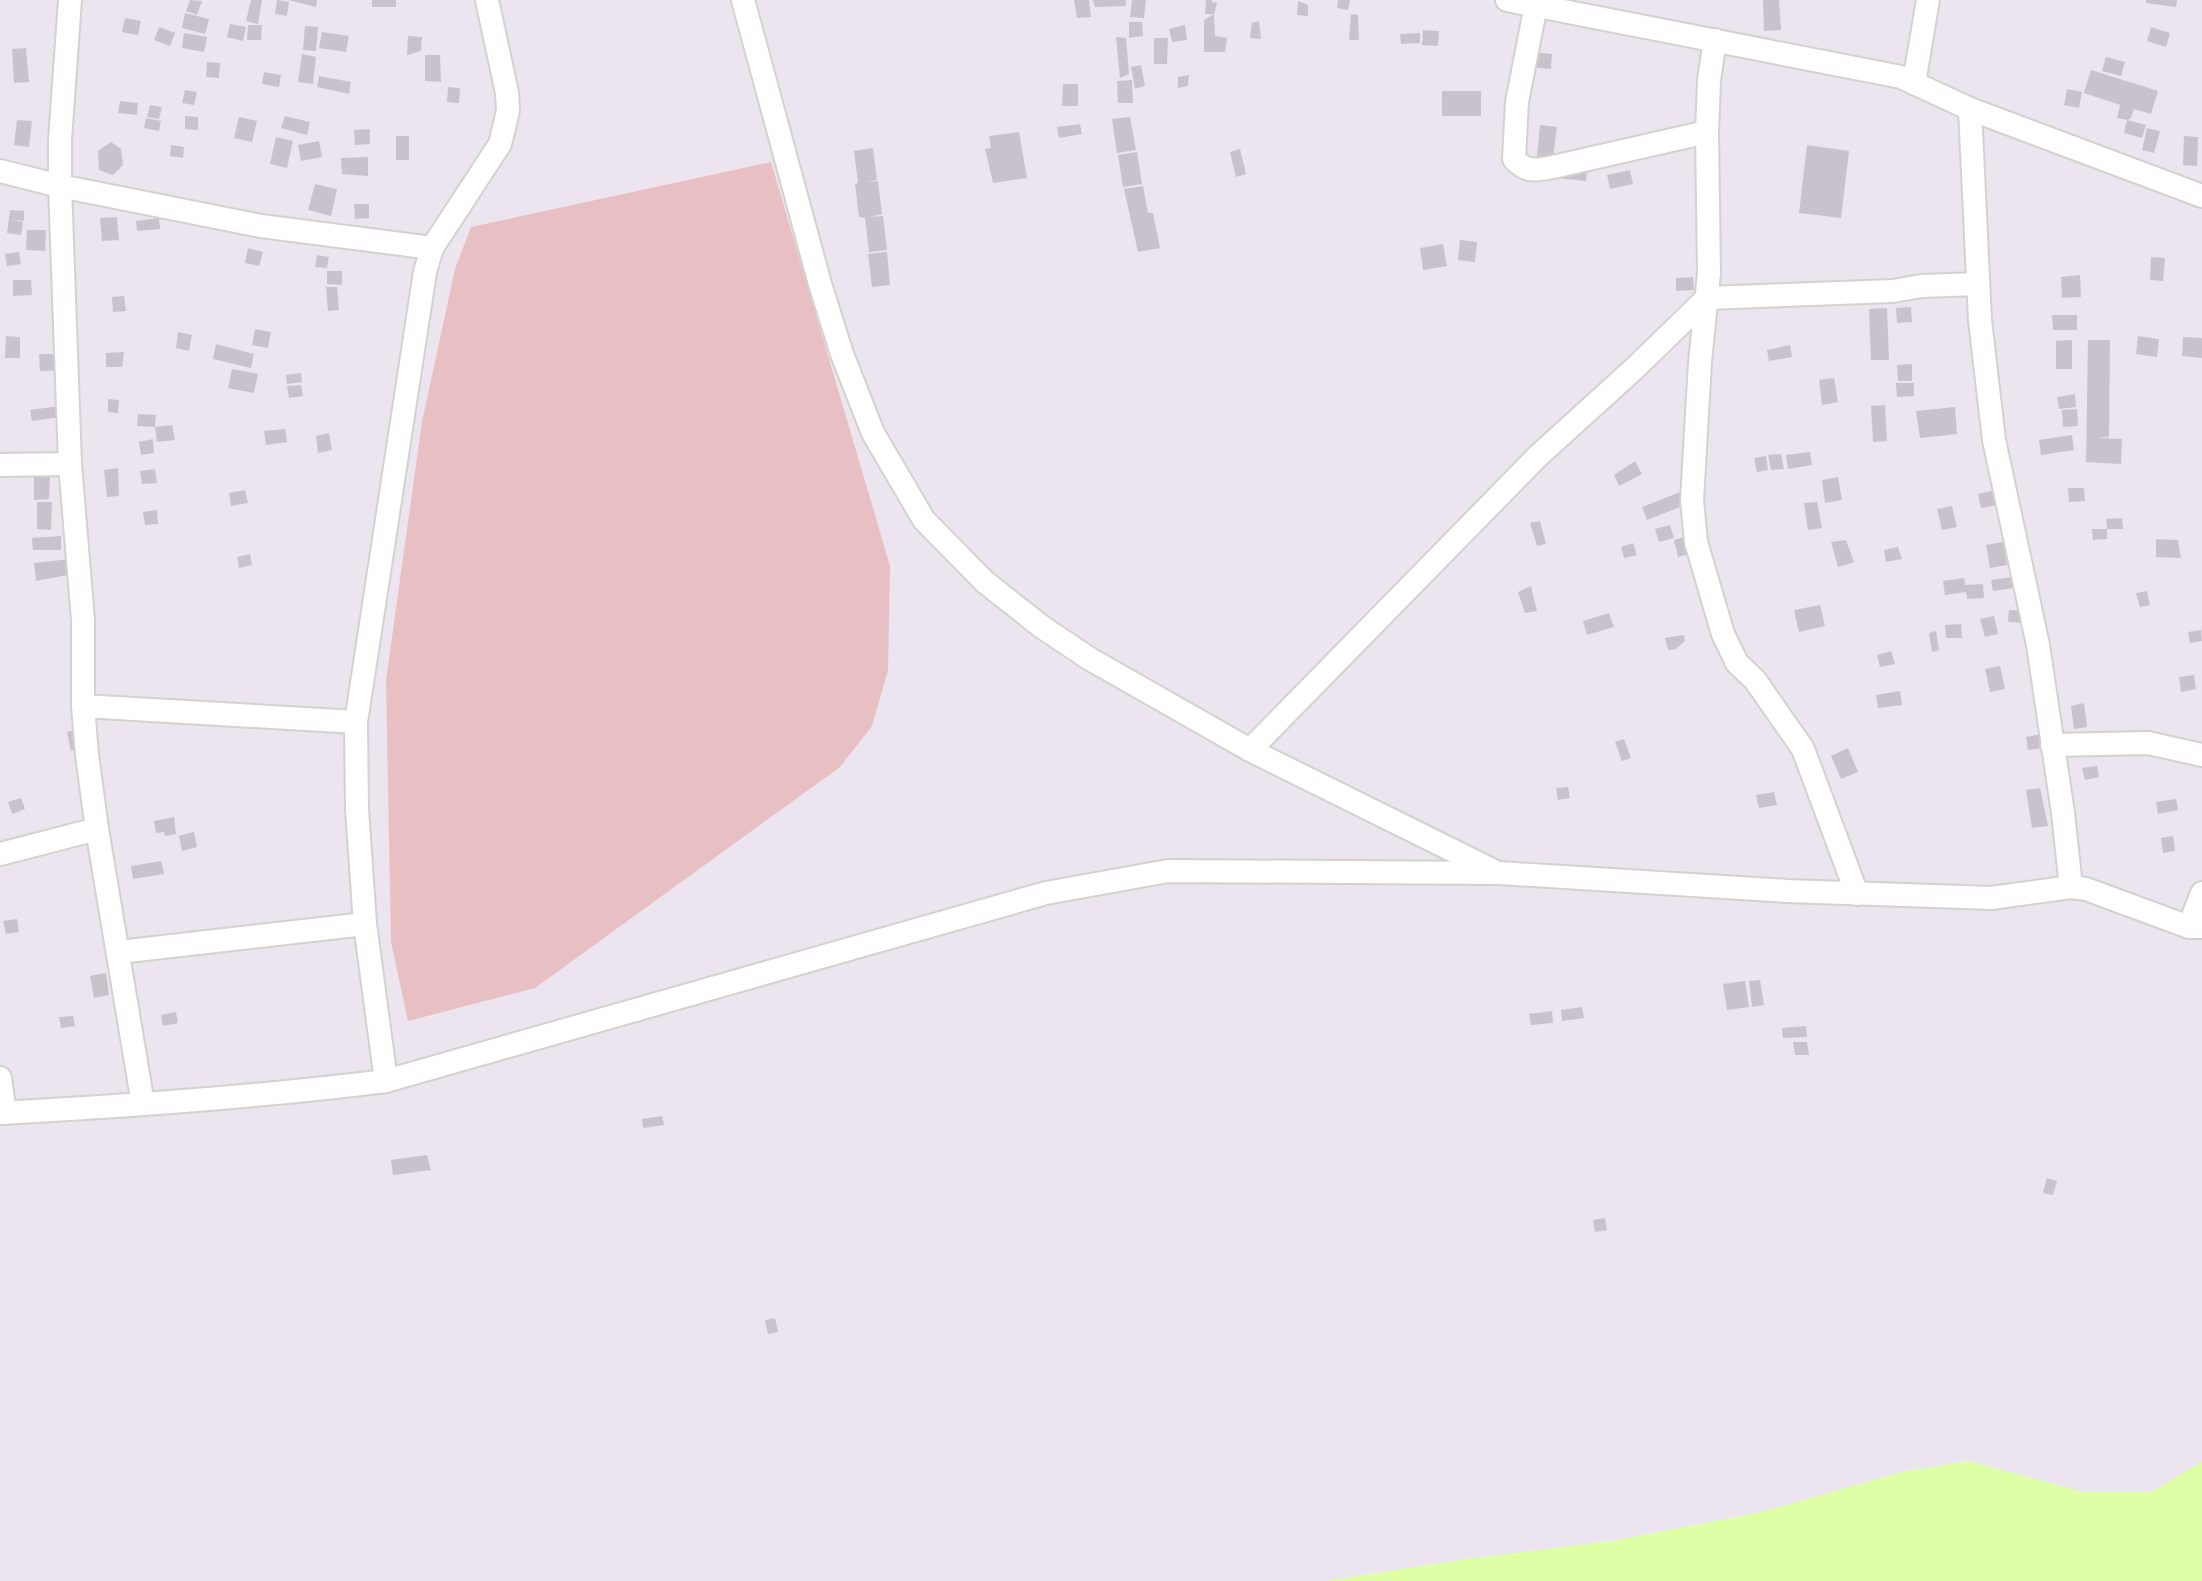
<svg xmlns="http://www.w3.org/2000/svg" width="2202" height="1581" font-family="'Source Sans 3',sans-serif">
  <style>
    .green { fill: #e8c0c3 }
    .water { fill: #deffa5 }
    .building { fill: #c9c2cd }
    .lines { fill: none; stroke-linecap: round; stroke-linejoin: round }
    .street-casing { stroke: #d0d4cd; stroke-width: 26 }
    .street { stroke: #fff; stroke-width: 22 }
  </style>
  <rect width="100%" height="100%" fill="#ece4ef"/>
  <polygon class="green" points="771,162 890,566 888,670 872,726 840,767 535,988 408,1021 391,942 386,680 422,422 455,269 471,227"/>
  <polygon class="water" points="1969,1461 2083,1492 2151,1492 2202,1462 2202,1581 1326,1581 1468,1559 1618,1540 1762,1512 1902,1472"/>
  <g class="building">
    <polygon points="190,0 202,1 197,15 186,11"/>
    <polygon points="251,0 262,0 258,24 246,21"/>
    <polygon points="277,0 289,2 287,16 275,14"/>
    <polygon points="288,0 317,0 316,7"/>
    <rect x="372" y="0" width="24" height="7"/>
    <polygon points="1074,0 1089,0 1091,17 1077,18"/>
    <polygon points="1093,0 1126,0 1126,6 1095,7"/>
    <polygon points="1132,0 1146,0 1144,18 1130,17"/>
    <polygon points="1206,0 1212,0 1212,2 1217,3 1214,14 1205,14"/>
    <polygon points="1338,0 1350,0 1348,10 1337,8"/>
    <polygon points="1763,0 1779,0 1781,30 1764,31"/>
    <polygon points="2146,0 2177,0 2176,7 2146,3"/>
    <polygon points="1298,1 1308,5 1308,16 1297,15"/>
    <polygon points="185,13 209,19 205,34 182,28"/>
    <polygon points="1214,14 1215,36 1227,38 1225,52 1204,52 1204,20"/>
    <polygon points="1351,14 1358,15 1359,40 1349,40"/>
    <polygon points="125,18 141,21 138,35 122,32"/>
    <polygon points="1259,21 1261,39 1250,38 1252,23"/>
    <polygon points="1129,22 1142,22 1143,36 1129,38"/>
    <polygon points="230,24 246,27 243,41 227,37"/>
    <polygon points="248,25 262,25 261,40 247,40"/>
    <polygon points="1185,25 1187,40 1172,42 1169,29"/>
    <polygon points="305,26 318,27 316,51 303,50"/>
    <polygon points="159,27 175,33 170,46 154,40"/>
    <polygon points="2151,27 2170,33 2166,47 2147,41"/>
    <polygon points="1423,30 1439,31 1438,46 1422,45"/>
    <polygon points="322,32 349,36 346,52 319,48"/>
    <polygon points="184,33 207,37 204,52 182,48"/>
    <polygon points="1420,33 1420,43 1401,44 1400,34"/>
    <polygon points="408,36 422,37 421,51 407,55"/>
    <polygon points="1116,37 1126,38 1129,74 1120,78"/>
    <polygon points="1154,38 1168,38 1167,64 1154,64"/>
    <polygon points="26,48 29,82 14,83 12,49"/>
    <polygon points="1531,52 1552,54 1551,69 1530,67"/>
    <polygon points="302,54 316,57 313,84 298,82"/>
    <polygon points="425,55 440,55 441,82 425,81"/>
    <polygon points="2106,57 2125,62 2121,76 2102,71"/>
    <polygon points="207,62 220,63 219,78 206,77"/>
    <polygon points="1141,65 1145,86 1135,89 1131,67"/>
    <polygon points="2091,70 2158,91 2151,114 2134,109 2131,118 2127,120 2117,118 2120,105 2084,93"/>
    <polygon points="264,72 281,75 279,87 262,84"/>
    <polygon points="1189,75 1188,86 1178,88 1178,77"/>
    <polygon points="319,76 351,82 349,94 317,87"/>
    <polygon points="1132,80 1133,103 1118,103 1117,81"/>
    <polygon points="1063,84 1078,84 1078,106 1062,106"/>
    <polygon points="448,87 460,88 459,103 447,102"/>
    <polygon points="2067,89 2082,92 2079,108 2064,105"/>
    <polygon points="185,90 197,92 194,105 182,103"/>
    <rect x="1442" y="91" width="39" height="25"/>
    <polygon points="120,101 138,103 137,115 118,113"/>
    <polygon points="150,105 162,107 159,119 147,117"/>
    <polygon points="185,116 198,117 198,130 185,129"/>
    <polygon points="285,116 310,122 307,135 281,128"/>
    <polygon points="239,117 257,121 252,142 234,138"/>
    <polygon points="1130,117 1136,150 1117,153 1112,119"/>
    <polygon points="146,118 161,121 159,131 144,128"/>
    <polygon points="17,120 32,121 29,147 14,145"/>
    <polygon points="2127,120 2146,125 2142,138 2124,133"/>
    <polygon points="1080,124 1082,134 1059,138 1057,127"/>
    <polygon points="1540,125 1557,127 1552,166 1587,170 1586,181 1535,176"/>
    <polygon points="2147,128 2160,131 2154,153 2142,150"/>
    <polygon points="370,129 370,144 355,145 354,130"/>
    <polygon points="1019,132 1027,178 993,183 985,149 991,148 989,136"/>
    <rect x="396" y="136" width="13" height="24"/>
    <polygon points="2184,136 2198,137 2197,166 2183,165"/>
    <polygon points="276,137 293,141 287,168 270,164"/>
    <polygon points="319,141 322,157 301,161 298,145"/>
    <polygon points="111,142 121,149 123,165 113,175 99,170 98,151"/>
    <polygon points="171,145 184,147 183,158 170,156"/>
    <polygon points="1807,145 1849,151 1841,218 1799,213"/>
    <polygon points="873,148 877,180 867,182 878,181 882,214 870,217 883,216 887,250 869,252 865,218 859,217 855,184 858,183 854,151"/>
    <polygon points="1240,149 1246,174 1236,177 1230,152"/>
    <polygon points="1137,152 1142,184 1123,187 1118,155"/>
    <polygon points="368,157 368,176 342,174 341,158"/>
    <polygon points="1630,170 1633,184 1610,189 1607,175"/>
    <polygon points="315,184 337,189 331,216 308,210"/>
    <polygon points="1143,186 1148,213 1153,213 1160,248 1138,252 1124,189"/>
    <polygon points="354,204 369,204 369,218 355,219"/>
    <polygon points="10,210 24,211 24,221 10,220 23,222 21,235 7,233"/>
    <polygon points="117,217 119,240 102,241 100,218"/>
    <polygon points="159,218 160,229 137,231 136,221"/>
    <polygon points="27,230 46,230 45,251 26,250"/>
    <polygon points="1460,240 1477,242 1475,262 1458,260"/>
    <polygon points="1443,244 1447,266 1423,270 1420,248"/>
    <polygon points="248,248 263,252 259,266 245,263"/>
    <polygon points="19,252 21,264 7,266 5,254"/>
    <polygon points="887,252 890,285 872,287 868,254"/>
    <polygon points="317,255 329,257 327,268 315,267"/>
    <polygon points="2151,257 2165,258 2163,281 2150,280"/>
    <polygon points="327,271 342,271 342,285 327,284"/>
    <polygon points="2080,275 2081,297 2062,298 2061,277"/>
    <polygon points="1693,277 1694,290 1676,291 1676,278"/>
    <polygon points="13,280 31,280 32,295 13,296"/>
    <polygon points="326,287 337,287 339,310 328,311"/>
    <polygon points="124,296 126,311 113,312 112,297"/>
    <polygon points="1911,307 1912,322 1897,323 1896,308"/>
    <polygon points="1887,308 1889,360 1871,360 1869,309"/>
    <polygon points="2052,315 2077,315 2077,330 2053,330"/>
    <polygon points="255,329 271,332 268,348 252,345"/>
    <polygon points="178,332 192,335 189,351 176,348"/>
    <polygon points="6,336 20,337 20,358 5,358"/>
    <polygon points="2138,336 2159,339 2157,357 2136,354"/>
    <polygon points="2183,337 2202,338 2202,358 2182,356"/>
    <polygon points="2072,340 2072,369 2056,369 2056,341"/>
    <polygon points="2088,340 2110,340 2109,437 2098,438 2122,439 2121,464 2086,462"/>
    <polygon points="216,344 254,354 251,368 213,359"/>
    <polygon points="1790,345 1792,357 1769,361 1767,350"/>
    <polygon points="124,352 122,367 106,367 106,353"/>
    <polygon points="39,354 66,354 67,370 40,371"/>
    <polygon points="1912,364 1912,381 1898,381 1897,365"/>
    <polygon points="232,369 258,374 254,393 228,388"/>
    <polygon points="301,373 302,382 287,384 286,375"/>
    <polygon points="1834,378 1838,402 1822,405 1819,380"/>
    <polygon points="1896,383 1914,383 1914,396 1897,397"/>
    <polygon points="301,385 303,396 289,398 287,386"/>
    <polygon points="2075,394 2076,407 2059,409 2057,397"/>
    <polygon points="108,399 119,400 118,413 108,412"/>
    <polygon points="1885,405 1887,441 1873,442 1871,406"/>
    <polygon points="59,406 61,417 32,421 30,410"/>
    <polygon points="1955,407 1957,434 1920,438 1916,411"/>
    <polygon points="2077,409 2078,426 2063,427 2062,410"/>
    <polygon points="138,414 156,415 155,427 137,426"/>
    <polygon points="172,425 175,440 157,442 155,427"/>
    <polygon points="285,429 287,442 266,445 264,431"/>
    <polygon points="329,433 332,450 318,453 316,436"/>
    <polygon points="2072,435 2074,450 2041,455 2039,440"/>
    <polygon points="153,439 154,453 141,455 139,442"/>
    <polygon points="1810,452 1812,465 1788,469 1786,455"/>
    <polygon points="1781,454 1784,469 1771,470 1768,455"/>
    <polygon points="1766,456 1768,470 1757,472 1754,458"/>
    <polygon points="1635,461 1642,474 1619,486 1614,475"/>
    <polygon points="118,468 119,496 107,497 104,470"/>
    <polygon points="155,469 157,483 142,484 140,471"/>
    <polygon points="50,476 49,499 34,500 34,477"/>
    <polygon points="1838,477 1842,500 1825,503 1822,480"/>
    <polygon points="2068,488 2084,488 2085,501 2069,502"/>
    <polygon points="245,490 248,503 231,506 229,493"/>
    <polygon points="1995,490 1998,505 1981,508 1978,494"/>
    <polygon points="1680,492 1685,505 1647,520 1642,507"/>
    <polygon points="37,502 52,502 51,530 37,529"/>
    <polygon points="1817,502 1822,528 1808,530 1804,503"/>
    <polygon points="1952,506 1957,527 1942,530 1937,509"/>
    <polygon points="157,510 158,524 145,525 143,512"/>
    <polygon points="2122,518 2123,529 2107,529 2106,519"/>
    <polygon points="1540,521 1546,544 1537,546 1530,523"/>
    <polygon points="1670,525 1674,538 1659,542 1655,529"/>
    <polygon points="2092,529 2107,529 2107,539 2093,540"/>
    <polygon points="1700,533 1705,550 1678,557 1674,540"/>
    <polygon points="61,536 61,550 33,550 32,538"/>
    <polygon points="2156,539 2178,540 2181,558 2156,557"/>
    <polygon points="1846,540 1854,562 1838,567 1831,542"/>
    <polygon points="2003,542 2007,565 1990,568 1986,545"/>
    <polygon points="1633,543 1637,555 1624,558 1621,547"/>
    <polygon points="1898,547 1902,559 1886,562 1884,550"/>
    <polygon points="250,554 252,565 239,568 237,557"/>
    <polygon points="70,559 73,574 36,581 34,563"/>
    <polygon points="2019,576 2020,587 1993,591 1991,580"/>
    <polygon points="1964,578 1965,585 1983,584 1984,598 1967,599 1966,592 1945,595 1943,581"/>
    <polygon points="1531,586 1537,611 1525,613 1518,592"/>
    <polygon points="2147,591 2150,605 2140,607 2136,593"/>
    <polygon points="1820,605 1825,626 1799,632 1794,610"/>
    <polygon points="2009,610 2027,611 2026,623 2008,622"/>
    <polygon points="1609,613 1614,627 1587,635 1583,621"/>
    <polygon points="1994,616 1998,634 1985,637 1980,619"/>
    <polygon points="1961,624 1962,638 1946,638 1945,625"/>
    <polygon points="2201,630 2202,641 2190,643 2188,632"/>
    <polygon points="1936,631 1939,650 1932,652 1929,633"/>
    <polygon points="1684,635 1685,641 1676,649 1668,650 1665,638"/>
    <polygon points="1891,651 1895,664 1880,667 1877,655"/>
    <polygon points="2000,666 2005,689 1990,692 1985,669"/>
    <polygon points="2194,675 2196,689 2181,692 2179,677"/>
    <polygon points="1900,691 1902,705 1878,708 1876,695"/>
    <polygon points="2084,703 2087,727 2074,729 2071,706"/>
    <polygon points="79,729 84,747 71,751 67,732"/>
    <polygon points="2046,733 2048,747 2028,750 2026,737"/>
    <polygon points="1624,739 1631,758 1622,761 1615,742"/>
    <polygon points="1848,748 1858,772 1841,779 1831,756"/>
    <polygon points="2097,766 2099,777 2085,780 2082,768"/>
    <polygon points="1568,787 1570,798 1558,800 1556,788"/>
    <polygon points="2040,788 2048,826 2032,828 2026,790"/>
    <polygon points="1774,792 1777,805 1759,808 1756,795"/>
    <polygon points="21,798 25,809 12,814 8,802"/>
    <polygon points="2176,799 2178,810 2158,814 2156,802"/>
    <polygon points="174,817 176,834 165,836 164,832 156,833 154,821"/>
    <polygon points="194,832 197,847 182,851 179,836"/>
    <polygon points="2173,836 2175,851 2163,853 2161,838"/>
    <polygon points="161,861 164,874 133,879 131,866"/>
    <polygon points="17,919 19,932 6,934 3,921"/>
    <polygon points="106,973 109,995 94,998 90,976"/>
    <polygon points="1760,980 1764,1005 1752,1007 1749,981"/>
    <polygon points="1745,981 1749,1007 1727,1010 1723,984"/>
    <polygon points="1582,1007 1584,1018 1562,1021 1561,1010"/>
    <polygon points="1552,1011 1553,1023 1531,1025 1529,1014"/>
    <polygon points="176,1012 178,1023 163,1026 161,1015"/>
    <polygon points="73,1016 75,1026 61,1028 59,1017"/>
    <polygon points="1806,1026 1807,1037 1783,1038 1782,1028"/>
    <polygon points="1793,1042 1807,1042 1809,1055 1795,1055"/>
    <polygon points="662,1116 664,1125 643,1128 642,1119"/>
    <polygon points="427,1155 431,1170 393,1175 391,1160"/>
    <polygon points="2047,1178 2057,1181 2053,1195 2043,1193"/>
    <polygon points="1605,1218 1607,1230 1595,1232 1593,1220"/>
    <polygon points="775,1318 778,1332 768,1334 765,1320"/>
  </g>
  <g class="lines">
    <defs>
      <g id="street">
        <polyline points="70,0 60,140 60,186 70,464 83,620 83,706 87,755 97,829 143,1104"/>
        <polyline points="743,0 820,284 842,354 873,433 924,520 985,582 1042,627 1090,659 1250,750 1494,871"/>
        <polyline points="1507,0 1901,77 1970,109 2202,196"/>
        <path d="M1536,5L1517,102L1514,159C1527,173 1535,170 1553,167L1707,132"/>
        <polyline points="1715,40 1709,80 1707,132 1709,273 1700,362 1692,500 1696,542 1723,634 1737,663 1755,680 1803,749 1857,894"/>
        <polyline points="1914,83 1928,0"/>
        <polyline points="1970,109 1980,320 1994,440 2038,645 2063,813 2071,887"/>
        <polyline points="0,171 60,186 261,226 432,248"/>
        <polyline points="0,465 70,464"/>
        <polyline points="83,706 356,722"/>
        <polyline points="2052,745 2148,743 2202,755"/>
        <polyline points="1250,750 1538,456 1635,368 1707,298 1893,291 1921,286 1978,284"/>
        <polyline points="0,854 97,829"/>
        <polyline points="2189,927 2202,893"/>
        <polyline points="119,952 365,924"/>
        <polyline points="0,1078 5,1113"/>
        <polyline points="386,1081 365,924 357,809 356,722 425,272 432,248 500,144 504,128 508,110 507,93 487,0"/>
        <path d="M0,1113C129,1106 258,1097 386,1081L1046,893L1168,871L1499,873L1788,891L1991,898L2071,887L2086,889L2189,927H2202"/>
      </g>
    </defs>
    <use href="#street" class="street-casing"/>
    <use href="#street" class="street"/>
  </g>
</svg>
